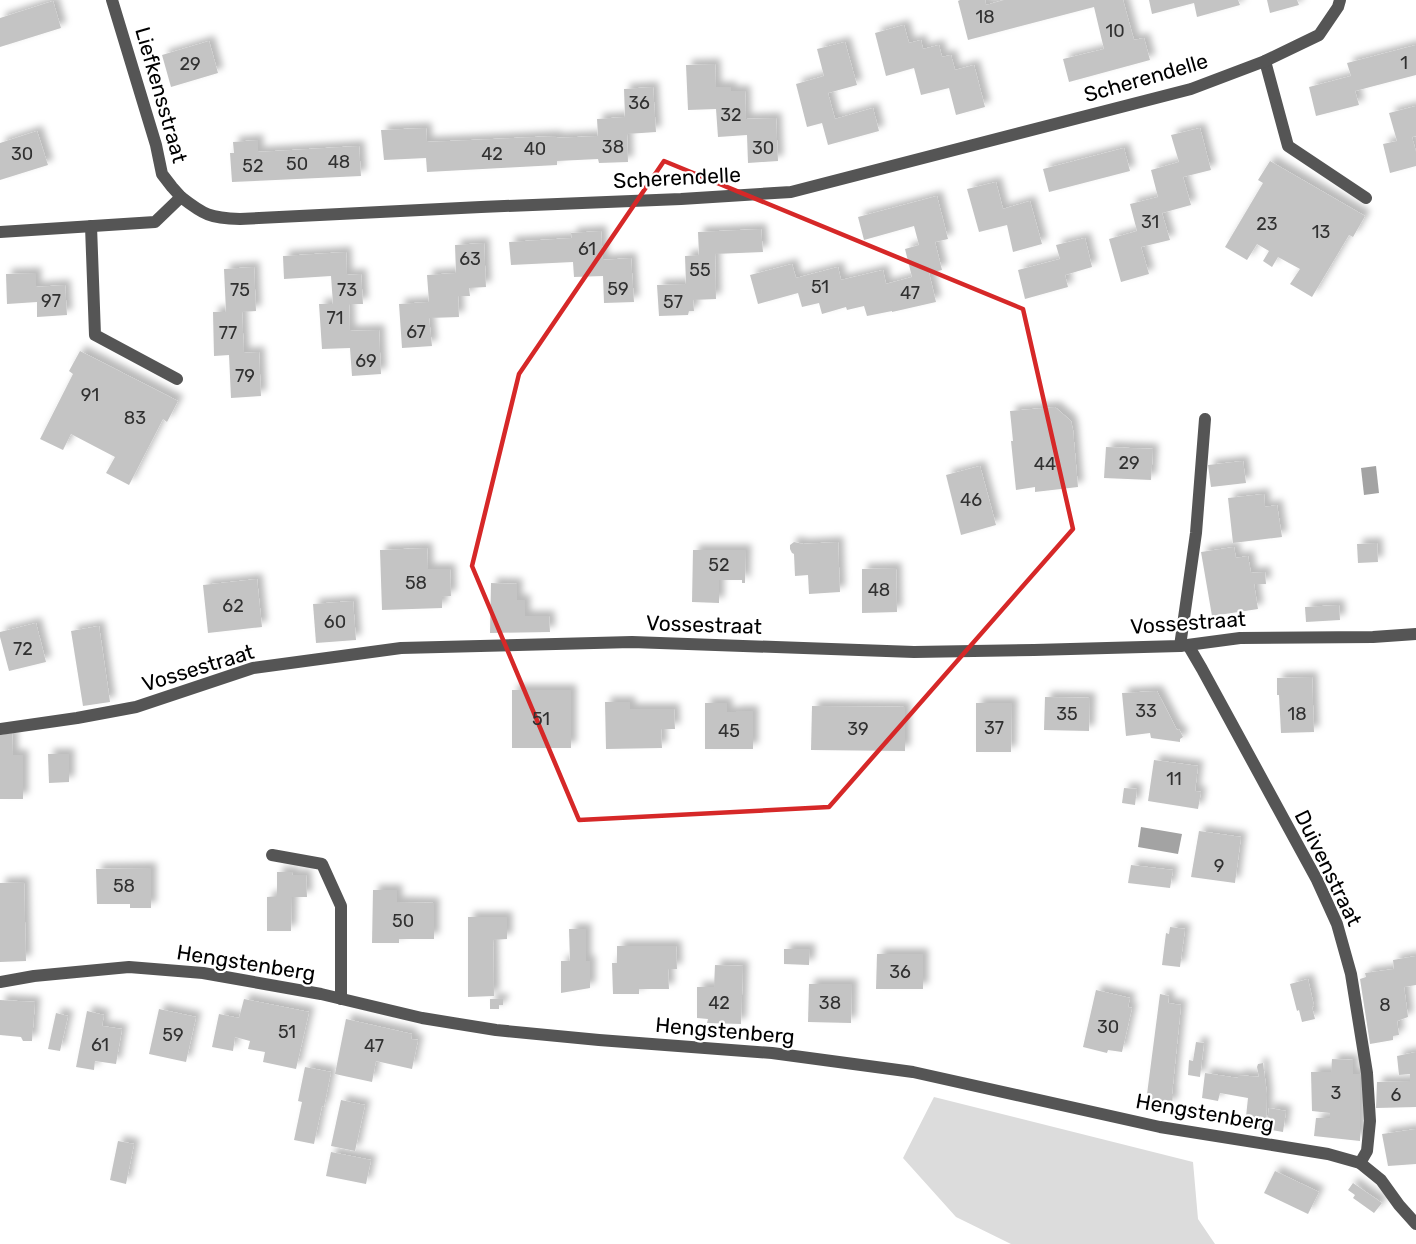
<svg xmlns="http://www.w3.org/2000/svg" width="1416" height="1244" font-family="Rubik,sans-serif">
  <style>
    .green { fill: #dcdcdc }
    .water { fill: #a3a3a3 }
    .building { fill: #c4c4c4; filter: url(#shadow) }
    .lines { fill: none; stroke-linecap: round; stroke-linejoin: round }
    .street { stroke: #555; stroke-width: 12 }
    .marked { fill: none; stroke: #d62828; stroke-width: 4.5; stroke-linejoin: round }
    .labels { text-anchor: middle; stroke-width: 4.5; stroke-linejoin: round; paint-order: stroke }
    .number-label { font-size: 18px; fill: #313131 }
    .street-label { font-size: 21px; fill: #000; stroke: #fff }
  </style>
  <defs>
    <filter id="shadow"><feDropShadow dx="5.5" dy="-5.5" stdDeviation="3" flood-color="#0004"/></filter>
  </defs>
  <rect width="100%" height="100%" fill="#fff"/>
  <polygon class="green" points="934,1097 1193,1162 1198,1219 1215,1244 1011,1244 956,1217 903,1158"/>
  <g class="water">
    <polygon points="1376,466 1379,493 1364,495 1361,468"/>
    <polygon points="1141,827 1182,834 1178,854 1138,847"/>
  </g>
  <g class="building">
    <polygon points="960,0 985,0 986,5 1004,0 1123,0 1134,40 1144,38 1150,60 1069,82 1063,59 1104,49 1094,7 968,40 958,1"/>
    <polygon points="1149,0 1238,0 1240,5 1197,17 1194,3 1152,14"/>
    <polygon points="1267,0 1297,0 1299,5 1270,13"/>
    <polygon points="53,1 61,28 0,47 0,18"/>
    <polygon points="904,25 909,43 921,40 923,49 939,45 942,57 951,55 955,70 974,65 985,107 956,115 949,88 921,95 914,68 886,76 875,33"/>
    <polygon points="209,41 218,73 171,87 162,55"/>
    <polygon points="845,42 857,85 828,93 835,119 873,108 879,131 828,145 822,123 807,127 796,84 824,76 817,49"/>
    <polygon points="1416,45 1416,75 1355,91 1359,105 1316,116 1309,87 1351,76 1347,63"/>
    <polygon points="715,64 716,87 731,87 731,91 745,91 746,119 776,118 778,161 748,163 747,135 718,137 716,109 688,110 686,65"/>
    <polygon points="653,87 656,132 627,134 628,162 599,163 598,159 557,161 557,165 427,172 426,158 384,160 381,130 426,128 427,142 556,136 556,138 598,136 597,119 625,117 624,89"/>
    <polygon points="1416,106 1416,136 1412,137 1416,152 1416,166 1390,173 1383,144 1397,141 1389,113"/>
    <polygon points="1200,128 1211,170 1183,177 1191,205 1162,213 1170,240 1141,247 1149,274 1121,282 1109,239 1137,231 1130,204 1158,197 1151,170 1179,162 1171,135"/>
    <polygon points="37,131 48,165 0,180 0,143"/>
    <polygon points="258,140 258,152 359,146 361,176 232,182 230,153 234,153 233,142"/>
    <polygon points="1124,148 1130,171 1049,192 1043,169"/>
    <polygon points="1270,161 1365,216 1353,237 1349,235 1312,297 1290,284 1300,269 1278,257 1272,267 1263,261 1269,251 1257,244 1247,260 1225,247 1263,183 1258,180"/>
    <polygon points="996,182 1003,209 1030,201 1042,244 1013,252 1007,225 979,232 967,189"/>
    <polygon points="937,196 948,239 935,242 942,270 929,273 936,302 892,312 892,311 867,316 864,306 847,310 846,307 822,314 819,303 802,307 798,293 758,304 750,275 792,264 796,278 838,267 841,280 883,270 886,284 912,277 905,249 919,245 914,226 864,240 858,217"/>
    <polygon points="761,229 763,252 715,254 716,299 693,300 694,311 689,311 688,315 659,316 657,285 686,284 685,256 699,255 698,232"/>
    <polygon points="601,231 603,260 631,258 634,302 604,303 603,276 574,277 573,262 511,265 509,242 572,238 571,233"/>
    <polygon points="1085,238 1092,267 1065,275 1068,287 1025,299 1018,270 1060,259 1056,245"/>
    <polygon points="484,243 486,287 469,288 470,296 458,296 459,317 429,318 432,346 402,348 399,304 429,302 427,275 456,273 455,245"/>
    <polygon points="346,252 347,275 361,274 363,304 349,304 350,331 379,330 381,374 352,376 350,348 322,349 319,304 333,304 331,276 284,279 283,256"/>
    <polygon points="254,267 256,311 242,312 244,353 259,352 261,396 231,398 229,355 214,356 213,312 226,312 224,269"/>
    <polygon points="36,273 36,287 65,285 67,315 37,317 37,302 7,304 6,274"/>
    <polygon points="80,351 178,401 167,422 163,419 129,485 106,473 115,457 71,434 63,450 40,439 73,374 69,371"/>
    <polygon points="1055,407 1071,421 1073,430 1078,487 1035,492 1035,487 1016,490 1011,441 1013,441 1010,411"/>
    <polygon points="1106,447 1153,449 1151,480 1104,478"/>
    <polygon points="1243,461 1246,483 1211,487 1208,465"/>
    <polygon points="980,466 996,525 961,535 946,475"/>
    <polygon points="1264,494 1265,507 1277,505 1282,537 1233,543 1228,498"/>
    <polygon points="794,542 803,544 838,542 840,592 809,594 808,575 795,576 794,554 792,553 790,549 790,545"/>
    <polygon points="1377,543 1378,562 1358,563 1357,544"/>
    <polygon points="1234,547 1236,558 1248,556 1251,573 1265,572 1266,584 1254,584 1258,609 1212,616 1201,552"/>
    <polygon points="427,548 428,569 450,569 451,596 442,597 442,608 382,610 380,550"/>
    <polygon points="693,550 746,550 745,583 742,583 742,580 719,580 719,603 692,602"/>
    <polygon points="896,568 897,612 862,613 862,569"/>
    <polygon points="257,579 262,627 208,633 203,585"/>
    <polygon points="491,583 517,584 517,600 525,600 525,616 549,616 550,632 490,633"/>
    <polygon points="353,601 356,640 316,643 313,604"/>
    <polygon points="1339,605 1340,620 1306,622 1305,607"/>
    <polygon points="36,623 46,662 9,671 0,637 0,632"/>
    <polygon points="99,626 110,702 83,706 71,631"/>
    <polygon points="1312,677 1314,732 1281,733 1279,695 1277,695 1277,678"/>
    <rect x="512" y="690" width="59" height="58"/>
    <polygon points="1157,691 1177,730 1179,729 1183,737 1180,739 1180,742 1151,738 1150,733 1126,736 1122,693"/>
    <polygon points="1045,697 1090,698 1089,731 1044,730"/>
    <polygon points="605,702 630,702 630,709 674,709 675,729 661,729 662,748 606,749"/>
    <polygon points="705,703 727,703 727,712 736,712 736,711 753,711 753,749 705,749"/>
    <polygon points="976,703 1012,703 1011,752 976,752"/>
    <polygon points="812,706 905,707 905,751 811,750"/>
    <polygon points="12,733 13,755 23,755 23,799 0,799 0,735"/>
    <polygon points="48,754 69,754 69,782 49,783"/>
    <polygon points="1154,760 1198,766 1195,791 1201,792 1198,809 1148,801"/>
    <polygon points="1124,788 1137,789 1135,805 1122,803"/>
    <polygon points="1199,831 1241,837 1235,883 1191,877"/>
    <polygon points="1131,865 1173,870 1170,888 1128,883"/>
    <polygon points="151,868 151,908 130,908 130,904 97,904 96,869"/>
    <polygon points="277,872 293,872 292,875 306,875 307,897 292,897 291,931 267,931 267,897 277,896"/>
    <polygon points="24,882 26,961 0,962 0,883"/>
    <polygon points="373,890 397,890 397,902 434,903 434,939 399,939 399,943 372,943"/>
    <polygon points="468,917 507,917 507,939 493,940 494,996 468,997"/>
    <polygon points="1170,927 1185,929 1180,967 1162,965 1166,933 1169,934"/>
    <polygon points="569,929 586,929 586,961 590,961 590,988 561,993 561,961 570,961"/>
    <polygon points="617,946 676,946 677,969 668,969 669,989 639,989 639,994 613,994 612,963 617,963"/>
    <polygon points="784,949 810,949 809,965 784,964"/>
    <polygon points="877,954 923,954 923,989 876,989"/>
    <polygon points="1416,956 1416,985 1404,987 1408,1017 1397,1021 1399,1035 1393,1036 1393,1040 1370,1044 1360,979 1366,977 1365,973 1394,969 1393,960"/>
    <polygon points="715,965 743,966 741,1024 707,1023 708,1019 697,1018 697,987 714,987"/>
    <polygon points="1308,979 1314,1006 1312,1007 1315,1019 1302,1022 1299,1010 1297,1011 1290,984"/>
    <polygon points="809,984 852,984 851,1023 808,1022"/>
    <polygon points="1096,990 1130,998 1128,1007 1132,1008 1122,1052 1108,1050 1107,1053 1083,1047"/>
    <polygon points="1160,994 1169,996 1168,1003 1181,1005 1172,1094 1173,1094 1172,1105 1146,1102"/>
    <polygon points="244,999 309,1012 296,1069 263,1062 265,1052 248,1049 250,1041 235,1037 233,1051 212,1047 219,1014 239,1018"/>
    <polygon points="490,999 503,999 503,1005 499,1005 499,1009 490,1009"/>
    <polygon points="0,1000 35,1002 32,1041 23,1041 21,1037 0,1035"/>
    <polygon points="159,1009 196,1017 186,1062 149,1054"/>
    <polygon points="87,1011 104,1015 102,1026 122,1029 116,1064 95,1061 94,1070 76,1067"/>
    <polygon points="56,1013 68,1016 60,1051 48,1049"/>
    <polygon points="346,1019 412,1034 411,1039 418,1040 412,1069 376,1061 372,1082 335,1074"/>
    <polygon points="1196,1042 1204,1043 1200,1077 1188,1075 1189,1060 1193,1061"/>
    <polygon points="1416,1052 1416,1107 1376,1108 1377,1082 1410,1081 1410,1074 1399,1075 1397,1056"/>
    <polygon points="1332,1059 1353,1060 1353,1074 1360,1074 1360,1141 1314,1136 1316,1118 1330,1118 1330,1113 1312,1111 1311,1072 1331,1072"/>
    <polygon points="1263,1063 1267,1094 1266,1129 1269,1108 1286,1111 1283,1132 1266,1129 1245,1126 1248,1098 1220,1093 1218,1101 1202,1098 1205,1073 1238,1078 1238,1075 1259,1077 1257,1067 1258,1064"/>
    <polygon points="305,1067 331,1072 324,1107 322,1106 314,1144 294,1140 302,1102 298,1101"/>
    <polygon points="341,1100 365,1105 355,1151 331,1146"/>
    <polygon points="1416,1129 1416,1164 1388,1166 1382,1134"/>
    <polygon points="118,1141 134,1144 126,1184 110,1180"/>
    <polygon points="331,1152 371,1160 366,1184 326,1176"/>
    <polygon points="1275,1171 1319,1192 1308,1214 1264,1193"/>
    <polygon points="1353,1183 1382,1203 1374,1213 1353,1198 1355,1195 1348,1190"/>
  </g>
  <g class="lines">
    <g class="street">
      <polyline points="112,0 156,145 162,174 172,187 181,197"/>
      <polyline points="1265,61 1288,146 1366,198"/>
      <polyline points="91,226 95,335 177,379"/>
      <path d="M0,232L155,222L181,197C204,215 210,218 240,219L481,207L681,199L791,192L1191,89L1265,61L1319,35L1338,7L1340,0"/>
      <polyline points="1188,645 1202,669 1317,880 1337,924 1351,974 1367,1073 1370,1121 1367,1151 1360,1163"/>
      <polyline points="1180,646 1196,533 1205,419"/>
      <polyline points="0,729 77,718 136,707 253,668 401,648 632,642 914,652 1034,650 1180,646 1240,638 1373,637 1416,634"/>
      <polyline points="272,855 322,864 341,906 341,999"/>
      <polyline points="0,982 34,976 129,967 203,973 321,994 422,1018 496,1030 599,1040 772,1053 913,1072 1160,1127 1328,1154 1360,1163 1381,1180 1399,1205 1416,1224"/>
    </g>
  </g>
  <path class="marked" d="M664,161L1023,309L1073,529L829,807L579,820L472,566L519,374Z"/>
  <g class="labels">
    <g class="number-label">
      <text x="985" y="23">18</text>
      <text x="1115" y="37">10</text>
      <text x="1404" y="69">1</text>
      <text x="190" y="70">29</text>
      <text x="639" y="109">36</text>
      <text x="731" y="121">32</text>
      <text x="613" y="153">38</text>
      <text x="763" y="154">30</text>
      <text x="535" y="155">40</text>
      <text x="22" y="160">30</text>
      <text x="492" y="160">42</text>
      <text x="339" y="168">48</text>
      <text x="297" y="170">50</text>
      <text x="253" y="172">52</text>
      <text x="1150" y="228">31</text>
      <text x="1267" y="230">23</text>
      <text x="1321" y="238">13</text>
      <text x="587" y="255">61</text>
      <text x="470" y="265">63</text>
      <text x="700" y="276">55</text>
      <text x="820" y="293">51</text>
      <text x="618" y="295">59</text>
      <text x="240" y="296">75</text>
      <text x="347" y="296">73</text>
      <text x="910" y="299">47</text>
      <text x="51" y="307">97</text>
      <text x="673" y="308">57</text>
      <text x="335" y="324">71</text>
      <text x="416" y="338">67</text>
      <text x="228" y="339">77</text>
      <text x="366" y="367">69</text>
      <text x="245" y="382">79</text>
      <text x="90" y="401">91</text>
      <text x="135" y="424">83</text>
      <text x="1129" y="469">29</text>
      <text x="1045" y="470">44</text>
      <text x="971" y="506">46</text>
      <text x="719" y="571">52</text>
      <text x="416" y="589">58</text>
      <text x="879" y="596">48</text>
      <text x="233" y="612">62</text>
      <text x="335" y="628">60</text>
      <text x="23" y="655">72</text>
      <text x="1146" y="717">33</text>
      <text x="1067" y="720">35</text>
      <text x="1297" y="720">18</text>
      <text x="541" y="725">51</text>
      <text x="994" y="734">37</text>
      <text x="858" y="735">39</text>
      <text x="729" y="737">45</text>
      <text x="1174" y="785">11</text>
      <text x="1219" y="872">9</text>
      <text x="124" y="892">58</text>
      <text x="403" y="927">50</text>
      <text x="900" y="978">36</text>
      <text x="719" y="1009">42</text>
      <text x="830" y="1009">38</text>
      <text x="1385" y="1011">8</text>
      <text x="1108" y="1033">30</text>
      <text x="287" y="1038">51</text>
      <text x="173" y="1041">59</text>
      <text x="100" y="1051">61</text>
      <text x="374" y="1052">47</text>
      <text x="1336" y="1099">3</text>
      <text x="1396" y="1101">6</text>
    </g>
    <g class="street-label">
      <text transform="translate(1146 78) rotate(-16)" y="7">Scherendelle</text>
      <text transform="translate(161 95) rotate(74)" y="7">Liefkensstraat</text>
      <text transform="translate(677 178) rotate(-3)" y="7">Scherendelle</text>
      <text transform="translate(1188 623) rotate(-4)" y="7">Vossestraat</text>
      <text transform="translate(704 625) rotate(2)" y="7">Vossestraat</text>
      <text transform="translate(198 668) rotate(-17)" y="7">Vossestraat</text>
      <text transform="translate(1328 868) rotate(64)" y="7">Duivenstraat</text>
      <text transform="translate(246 963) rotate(9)" y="7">Hengstenberg</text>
      <text transform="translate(725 1031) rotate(5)" y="7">Hengstenberg</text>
      <text transform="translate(1205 1113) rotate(10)" y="7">Hengstenberg</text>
    </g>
  </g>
</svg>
